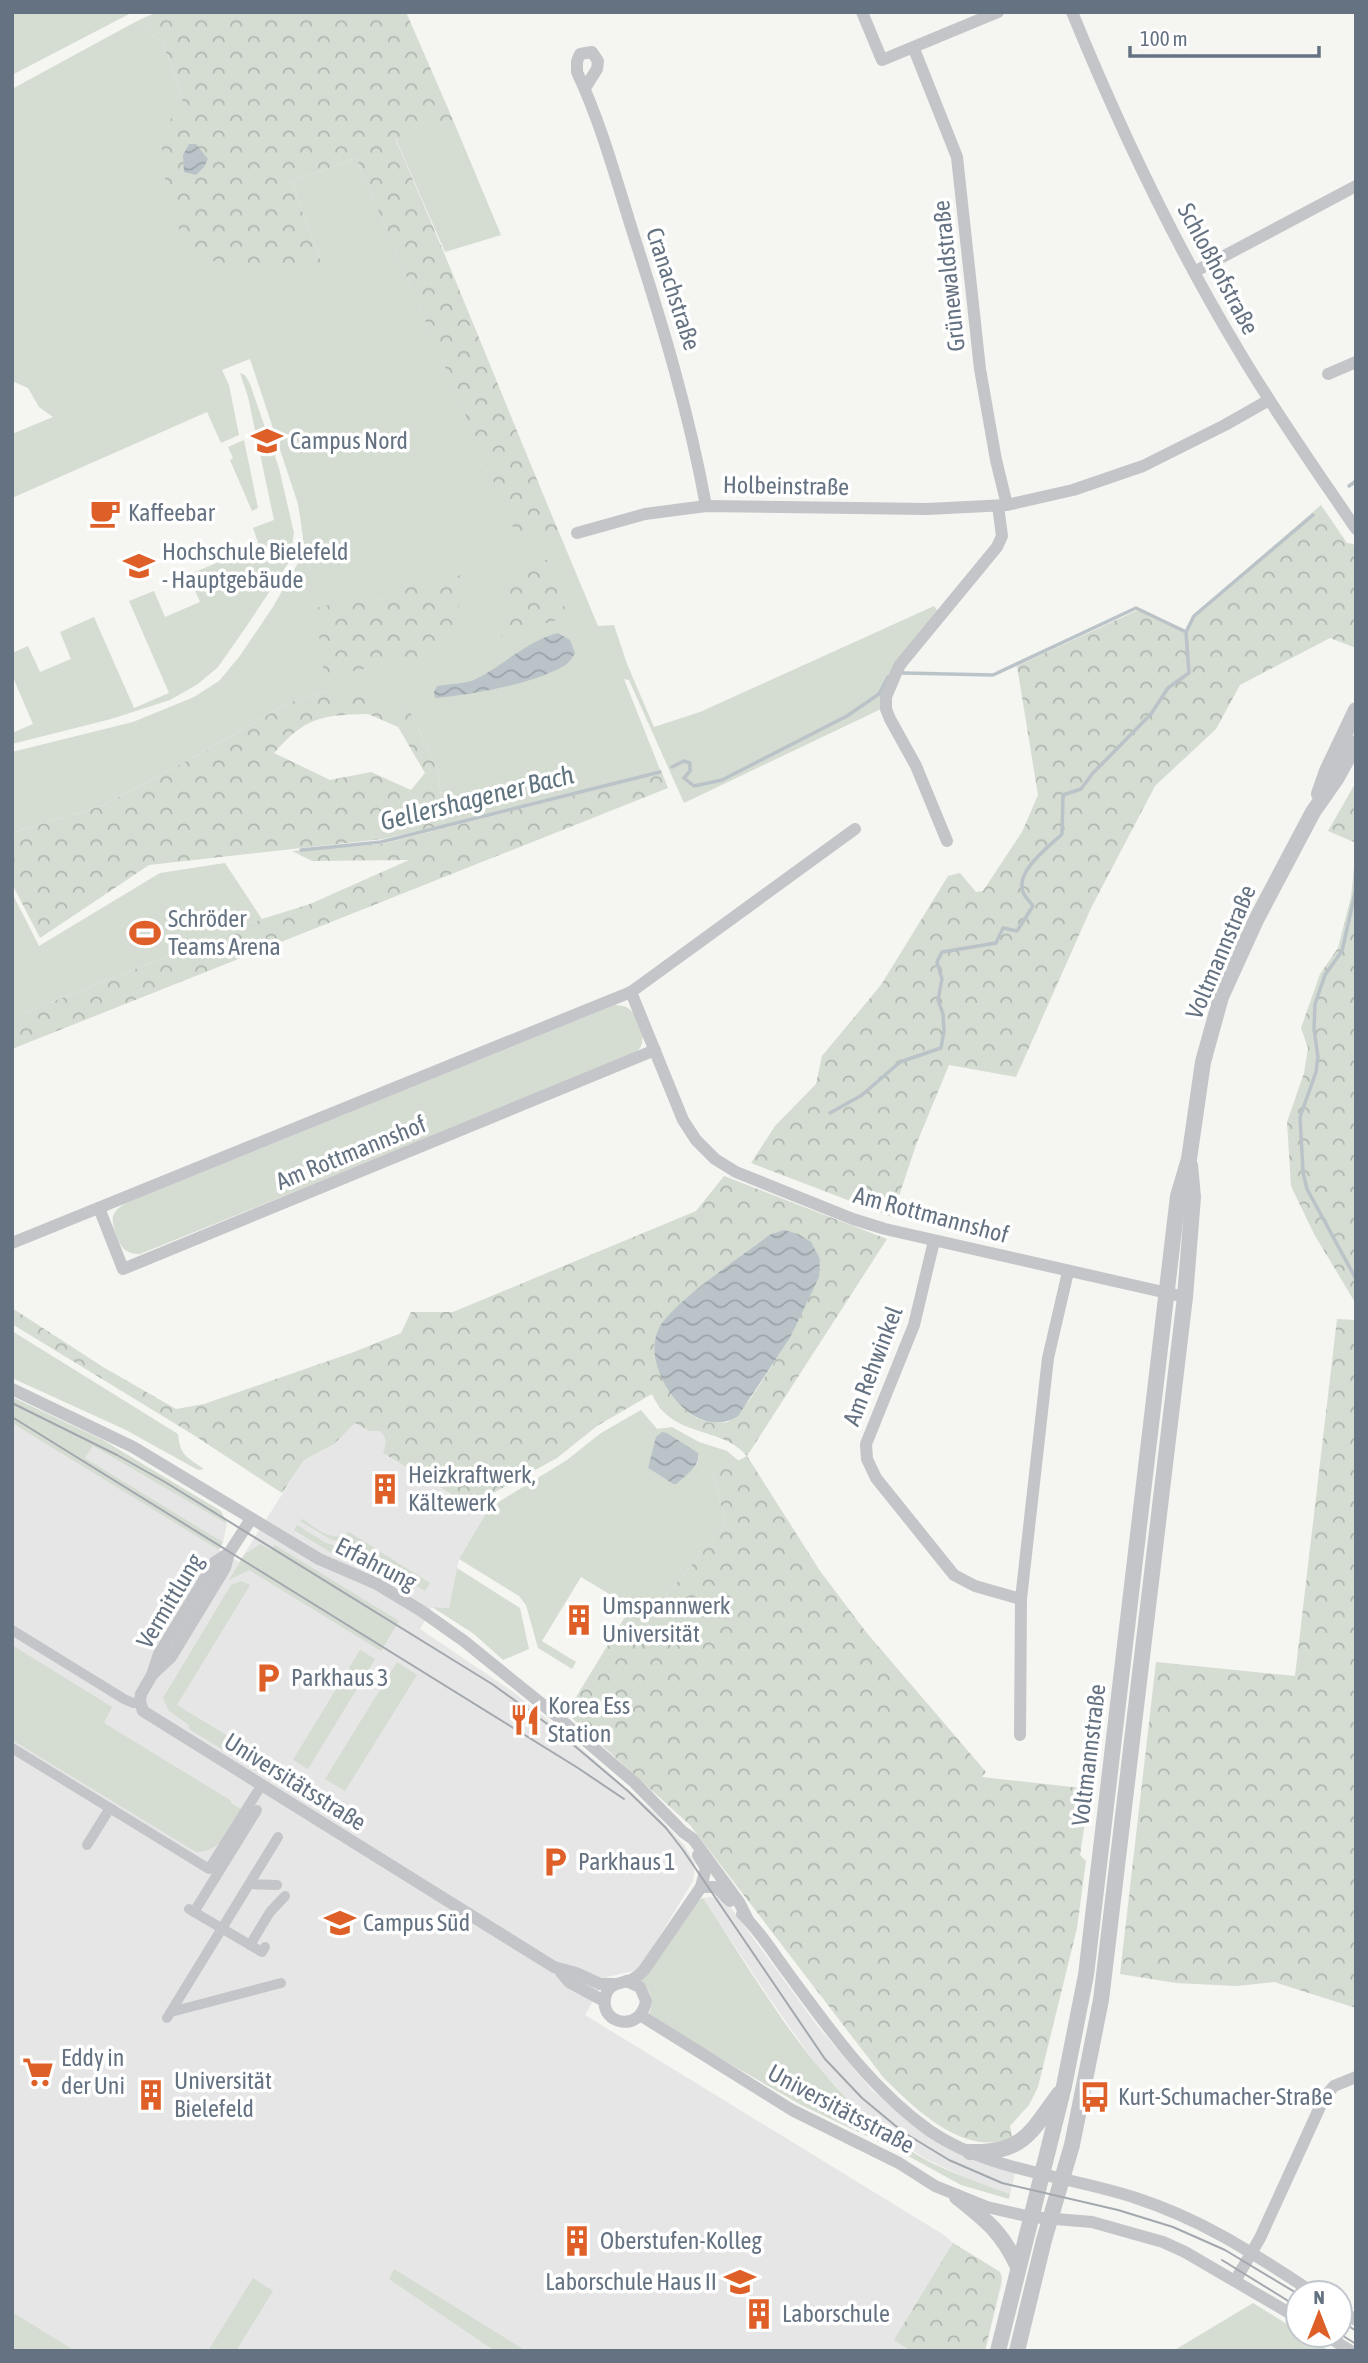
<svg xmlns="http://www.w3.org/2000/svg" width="1368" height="2363" font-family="'Asap Condensed',sans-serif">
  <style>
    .built { fill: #e5e6e5 }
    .green { fill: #d5dcd2; fill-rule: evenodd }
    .forest { fill: url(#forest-crowns); fill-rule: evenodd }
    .water { fill: url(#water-waves) }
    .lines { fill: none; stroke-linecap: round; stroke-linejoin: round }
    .stream { stroke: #bac4c8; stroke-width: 3.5 }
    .pedestrian { stroke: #c3c5c9; stroke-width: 10 }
    .minor { stroke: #c3c5c9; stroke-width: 12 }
    .tertiary { stroke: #c3c5c9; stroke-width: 16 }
    .tram { stroke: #a3a8ae; stroke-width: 2 }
    .labels { text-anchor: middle; stroke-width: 7; stroke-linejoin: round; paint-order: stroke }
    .street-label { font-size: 24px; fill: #657282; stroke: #fff }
    .poi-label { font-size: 24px; fill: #657282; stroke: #fff; text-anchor: start }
    .water-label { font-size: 26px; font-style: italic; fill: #60747f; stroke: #fff }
  </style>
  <defs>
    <pattern id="forest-crowns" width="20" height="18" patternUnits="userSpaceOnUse" patternTransform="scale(1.75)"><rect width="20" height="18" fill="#d5dcd2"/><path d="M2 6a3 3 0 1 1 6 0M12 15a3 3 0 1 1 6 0" fill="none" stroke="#b0b7b0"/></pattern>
    <pattern id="water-waves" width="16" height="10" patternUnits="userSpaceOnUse" patternTransform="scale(1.75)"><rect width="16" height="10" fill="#bac4c8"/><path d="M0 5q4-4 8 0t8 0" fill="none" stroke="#9ba4a8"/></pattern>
  </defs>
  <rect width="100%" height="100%" fill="#f5f5f1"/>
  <g class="built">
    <polygon points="12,1423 239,1562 304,1460 334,1444 355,1423 369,1431 380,1431 385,1436 387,1442 383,1453 485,1515 459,1559 449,1608 432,1607 420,1629 512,1691 559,1729 656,1814 684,1845 695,1863 693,1881 642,1965 633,1971 607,1977 585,2015 944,2235 953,2243 1000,2272 1002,2283 985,2351 12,2351"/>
    <polygon points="93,1446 227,1524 223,1542 85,1458"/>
    <polygon points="711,1897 719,1898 729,1905 819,2028 872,2090 904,2118 940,2145 975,2161 1015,2173 1010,2194 972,2181 924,2158 875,2125 856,2108 817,2066 770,1999 703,1898"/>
  </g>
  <g class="green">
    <polygon points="12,12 133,12 12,75"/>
    <path d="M137,21L163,44L183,99L324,269L291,182L356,158L519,540L558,530L598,626L614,625L627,664L654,727L700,712L934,606L943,618C930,634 917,650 906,667C897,682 894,698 881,709L684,803L629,680L624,679L661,772L444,825L438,770L410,711L325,691L288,703L198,755L104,805L12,833V752L133,722L194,697L219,681L239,657L273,607L298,563L303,537L298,504L250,359L222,370L229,385L239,435L221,443L207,412L12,498V434L53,417L39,407L28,388L12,381V89Z"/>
    <polygon points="453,120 501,235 445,252 395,137"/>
    <polygon points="240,373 245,375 250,384 279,468 294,533 289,562 246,627 218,667 198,684 170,700 111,719 12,744 12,733 33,724 12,675 12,653 28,646 40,672 71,659 60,632 94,617 134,708 169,693 129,601 154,591 165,617 200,602 188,575 259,545 253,528 274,520 248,397"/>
    <polygon points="244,440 258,508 252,511 230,460 233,458 228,447"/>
    <polygon points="225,863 262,919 24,1013 12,1026 12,893 39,946 160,873"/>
    <path d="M615,1005C617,1005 625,1006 626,1007C643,1016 650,1045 633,1055L140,1254C134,1254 128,1253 124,1249C118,1243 111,1223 113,1216C116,1208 124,1204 131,1201Z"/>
    <path d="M12,1331L178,1434C180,1456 187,1457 204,1469L198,1470L126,1430L12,1378Z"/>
    <polygon points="12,1397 103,1440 221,1511 227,1524 93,1446 85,1458 223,1542 219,1550 12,1423"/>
    <path d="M641,1410L657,1429L672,1427L699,1442L727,1451L739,1461L713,1474L726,1524L662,1600L631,1607L581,1577L542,1641L576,1662L572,1669L538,1648L526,1605L519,1596L459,1559L485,1515L497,1503L567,1460L601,1433ZM658,1435L699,1456L697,1464L677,1484H673L648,1468Z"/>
    <path d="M302,1519C315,1527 334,1545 349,1532L430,1583L425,1591L350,1545L330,1539L300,1521Z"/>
    <polygon points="297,1525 326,1543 345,1549 393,1578 391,1580 335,1555 294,1530"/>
    <polygon points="260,1544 271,1550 275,1545 399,1621 381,1651 249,1570 229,1580 245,1554"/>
    <polygon points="457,1568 520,1608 529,1649 503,1660 474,1634 432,1607 449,1608"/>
    <polygon points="241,1581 250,1585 177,1705 267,1760 262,1768 256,1770 189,1729 189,1725 169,1711 163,1698 231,1585"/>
    <path d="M12,1645L112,1707L104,1723L230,1800L232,1804L241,1809C230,1829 222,1852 196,1852L12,1740Z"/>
    <polygon points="360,1650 375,1659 308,1769 293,1760"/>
    <polygon points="397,1662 417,1675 345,1791 325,1779"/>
    <path d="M703,1898C766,1993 823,2102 926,2160C953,2174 982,2184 1010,2194L1009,2199L961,2185L901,2152L803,2106L648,2017C655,2001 651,1991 640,1979L699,1900Z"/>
    <polygon points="394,2269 526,2351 495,2351 389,2279"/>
    <polygon points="253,2278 273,2291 236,2351 208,2351"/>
    <polygon points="1253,2303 1298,2331 1298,2335 1305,2335 1329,2351 1203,2349 1200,2351 1173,2351"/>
    <polygon points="12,2312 75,2351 12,2351"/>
  </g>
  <g class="forest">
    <path d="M157,12H406L453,120L395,138C452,268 503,399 558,530L519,541L356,158L291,182L324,269C280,275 238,265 195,258L180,231L166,187L162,149V133L183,99L163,44L137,21Z"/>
    <polygon points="1321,505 1347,543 1353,544 1356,548 1356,648 1330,638 1240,685 1216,729 1155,786 1091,908 1016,1077 949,1065 916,1145 892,1217 751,1163 775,1126 816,1084 822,1056 881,985 948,876 960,873 976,892 983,891 1022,832 1038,795 1017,666 1140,609 1186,630 1192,616"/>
    <polygon points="550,559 569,622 557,620 501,636 510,570"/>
    <polygon points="466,574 449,649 393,664 324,676 316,608"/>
    <path d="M325,691L348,693L410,711L438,770L444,825L383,839L149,865L40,938L12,884V833L104,805L198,755L288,703ZM368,714L398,727L425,773L411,790L371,772L330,780L274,753C306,717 321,715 368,714Z"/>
    <polygon points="662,773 668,788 12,1049 12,1026 24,1013 262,919 310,904 409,860 312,861 292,851 382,844"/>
    <polygon points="1356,782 1356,843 1328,831"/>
    <polygon points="1356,850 1356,1304 1314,1234 1291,1186 1287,1122 1304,1073 1308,1048 1301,1028 1320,974 1338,948 1351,897"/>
    <path d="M724,1176L887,1239L747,1456L820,1571L866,1632L986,1772L982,1777L1090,1789L1080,1855L1086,1861L1077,1928L1038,2087L1029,2105L1010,2126L1012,2138C964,2158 914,2108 883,2077L690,1825L573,1719L571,1711L573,1702L631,1607L662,1600L726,1524L713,1474L747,1456C721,1425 671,1439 652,1394L597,1426L557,1458L486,1497L476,1509L383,1453C386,1443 388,1439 380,1431H369L355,1423L334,1444L304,1460L282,1493L192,1434L12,1324V1308L103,1367L176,1409L204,1404L354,1352L401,1333L411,1312H453L696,1211ZM769,1235L820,1259L818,1277L790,1338L749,1401L728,1422C704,1426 688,1416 674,1396C663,1381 650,1353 656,1335C665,1307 743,1255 769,1235Z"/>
    <polygon points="1337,1319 1356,1320 1356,2008 1274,1982 1237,1986 1176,1983 1120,1974 1156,1662 1295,1676"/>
    <polygon points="953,2243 1000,2272 1002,2278 985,2351 911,2351 894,2340"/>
  </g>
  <g class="water">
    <polygon points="189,144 196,144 208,159 204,167 196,175 184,172 183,155"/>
    <path d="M558,633L570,640L575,653C572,658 569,663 564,666C533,684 471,695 435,698L434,692L437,686C449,684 465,684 476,679C504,665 527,641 558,633Z"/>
    <path d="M784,1230L798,1234L811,1242L820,1259L819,1277L790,1338L738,1416C693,1446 638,1366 659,1328C675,1300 741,1257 769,1235Z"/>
    <path d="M662,1432L667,1433L698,1453C701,1466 685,1475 677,1484H673L648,1468L656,1437Z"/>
  </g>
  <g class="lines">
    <g class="stream">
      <polyline points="1349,486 1356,481"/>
      <polyline points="903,673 993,675 1136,608 1186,632 1194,616 1313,515"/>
      <polyline points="672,767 684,761 690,763 690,771 684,778 694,786 722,780 847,716 879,694 888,677"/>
      <polyline points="301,850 381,842 660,772"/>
      <polyline points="1356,889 1342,951 1325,975 1315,1004 1314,1029 1318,1057 1316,1072 1300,1117 1303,1172 1307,1189 1356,1279"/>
      <path d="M830,1113L862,1095L900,1062L941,1048L944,1031L943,1014L938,1000L942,979L937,962L942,952L996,943L1003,928L1017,931L1033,906C1030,902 1025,897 1023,892C1015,871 1049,847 1062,834L1063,795L1081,789L1092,774L1151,714L1168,688L1189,673L1186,632"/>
      <polyline points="1356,1377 1356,1386"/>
    </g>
    <g class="pedestrian">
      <polyline points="12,1630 124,1699 133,1703 140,1702"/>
      <polyline points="12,1748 209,1869 261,1786"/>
      <polyline points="87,1845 110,1808"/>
      <polyline points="250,1884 277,1885"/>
      <polyline points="189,1909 262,1952 265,1947"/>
      <polyline points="194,1912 257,1810"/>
      <polyline points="250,1945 270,1912 285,1896"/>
      <polyline points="171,2012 281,1983"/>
      <polyline points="167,2018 278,1837"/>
    </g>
    <g class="minor">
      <polyline points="862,12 882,60 998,12"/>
      <path d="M1072,12C1120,129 1174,243 1239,351C1275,412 1316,470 1356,529"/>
      <polyline points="914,49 957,157 980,369 996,460 1007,505"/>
      <path d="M585,88L597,69L598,61L592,52L580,54L577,61V72C601,123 616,179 633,233C662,323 689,412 706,506"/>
      <polyline points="1194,272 1356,186"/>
      <polyline points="1328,374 1356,362"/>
      <polyline points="577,533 645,514 706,506 927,509 1007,505 1073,490 1143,466 1225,425 1269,400"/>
      <polyline points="947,841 916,766 890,719 886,709 886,697 899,666 997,547 1002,536 998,506"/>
      <polyline points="631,992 683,1120 696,1140 715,1159 736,1172 853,1219 885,1229 1185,1297"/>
      <polyline points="99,1208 123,1269 655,1050"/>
      <polyline points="934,1241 914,1325 866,1444 867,1459 876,1478 954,1575 975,1586 1021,1599"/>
      <polyline points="12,1243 631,992 855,829"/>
      <polyline points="12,1389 133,1447 319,1559 377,1584 420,1610 464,1641 553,1713 634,1782 683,1832 693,1839 739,1902 748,1920"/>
      <polyline points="229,1553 215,1562 159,1654 152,1675 141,1694 140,1702 143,1711 554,1967 576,1973 600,1984 614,1984"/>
      <polyline points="153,1674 171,1657 225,1568 229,1553 251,1519"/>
      <polyline points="1020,1735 1021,1599 1048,1358 1068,1272"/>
      <polyline points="701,1887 716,1887 730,1901"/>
      <path d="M742,1914C760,1931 773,1953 788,1973C830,2030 871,2089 930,2131C988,2171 1070,2176 1136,2198C1206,2221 1254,2254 1314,2293"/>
      <polyline points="560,1971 569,1982 604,2001"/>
      <path d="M626,1981L640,1987L646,2001C641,2033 600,2025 605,1998C608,1983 619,1984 631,1980C636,1978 640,1974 644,1970L701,1887L706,1868L698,1855"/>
      <polyline points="640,2015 792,2110 899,2163 935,2186 987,2207 1031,2217 1092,2222 1163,2242 1185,2252 1298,2318"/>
      <polyline points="1235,2281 1260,2238 1324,2098 1334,2086 1356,2077"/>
      <polyline points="1340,2310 1356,2320"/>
      <polyline points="1325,2335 1351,2351"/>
    </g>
    <g class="tertiary">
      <polyline points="1319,794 1327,771 1356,710"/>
      <path d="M970,2152C1023,2154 1031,2132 1059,2094"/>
      <path d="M957,2197C986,2220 1002,2232 1018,2267"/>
      <polyline points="998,2351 1064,2086 1086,1975 1178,1196 1189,1159 1203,1062 1221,997 1256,920 1313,812 1336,779 1356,743"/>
      <polyline points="1017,2351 1044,2240 1072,2145 1101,2000 1185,1297 1193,1197 1190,1165"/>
    </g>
    <g class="tram">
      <polyline points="12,1403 117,1455 165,1482 492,1684 557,1731 628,1791 666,1828 683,1850 825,2059 862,2098 903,2132 949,2160 1002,2183 1118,2210 1173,2227 1225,2250 1298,2294"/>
      <polyline points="12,1417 578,1768 624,1799"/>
      <polyline points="1222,2260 1298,2307"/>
      <polyline points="1340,2320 1356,2331"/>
      <polyline points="1340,2334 1356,2344"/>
    </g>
  </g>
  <defs>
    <symbol id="university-bare" viewBox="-9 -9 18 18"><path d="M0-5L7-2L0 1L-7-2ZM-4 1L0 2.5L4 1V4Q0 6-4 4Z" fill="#de6028" stroke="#fff" stroke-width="2.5" paint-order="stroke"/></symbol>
    <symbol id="cafe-bare" viewBox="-9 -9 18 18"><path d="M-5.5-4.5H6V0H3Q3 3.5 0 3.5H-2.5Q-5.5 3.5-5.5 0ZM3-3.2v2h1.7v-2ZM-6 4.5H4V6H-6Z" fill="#de6028" stroke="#fff" stroke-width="2.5" paint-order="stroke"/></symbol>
    <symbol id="stadium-bare" viewBox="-9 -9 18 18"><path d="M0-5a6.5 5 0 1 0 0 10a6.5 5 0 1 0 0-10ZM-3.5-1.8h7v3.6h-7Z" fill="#de6028" stroke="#fff" stroke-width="2.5" paint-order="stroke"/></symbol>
    <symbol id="building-bare" viewBox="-9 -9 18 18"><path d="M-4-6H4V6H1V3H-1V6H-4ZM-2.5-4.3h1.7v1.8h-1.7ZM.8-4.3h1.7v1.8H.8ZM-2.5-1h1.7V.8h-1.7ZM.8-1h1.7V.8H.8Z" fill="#de6028" stroke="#fff" stroke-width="2.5" paint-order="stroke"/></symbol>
    <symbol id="parking-bare" viewBox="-9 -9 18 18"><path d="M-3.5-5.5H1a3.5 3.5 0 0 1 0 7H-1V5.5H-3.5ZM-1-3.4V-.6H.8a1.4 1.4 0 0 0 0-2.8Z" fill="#de6028" stroke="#fff" stroke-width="2.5" paint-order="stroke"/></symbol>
    <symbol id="restaurant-bare" viewBox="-9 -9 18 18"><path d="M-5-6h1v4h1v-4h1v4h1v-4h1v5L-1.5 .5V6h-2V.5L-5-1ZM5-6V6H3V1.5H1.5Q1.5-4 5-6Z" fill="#de6028" stroke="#fff" stroke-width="2.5" paint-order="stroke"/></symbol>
    <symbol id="supermarket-bare" viewBox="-9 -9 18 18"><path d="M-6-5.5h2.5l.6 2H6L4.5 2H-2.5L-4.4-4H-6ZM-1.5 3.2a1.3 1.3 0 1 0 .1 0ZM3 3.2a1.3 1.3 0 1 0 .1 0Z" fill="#de6028" stroke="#fff" stroke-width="2.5" paint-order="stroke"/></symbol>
    <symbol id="bus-bare" viewBox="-9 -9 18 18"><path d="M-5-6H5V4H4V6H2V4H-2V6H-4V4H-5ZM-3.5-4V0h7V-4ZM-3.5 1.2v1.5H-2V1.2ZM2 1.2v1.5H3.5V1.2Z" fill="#de6028" stroke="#fff" stroke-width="2.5" paint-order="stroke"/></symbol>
    <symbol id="school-bare" viewBox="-9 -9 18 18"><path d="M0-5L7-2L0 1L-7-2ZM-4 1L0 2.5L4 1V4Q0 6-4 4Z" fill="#de6028" stroke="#fff" stroke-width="2.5" paint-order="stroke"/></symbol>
  </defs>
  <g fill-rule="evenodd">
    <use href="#university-bare" x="245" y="419" width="44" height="44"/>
    <use href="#cafe-bare" x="83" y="491" width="44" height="44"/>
    <use href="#university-bare" x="117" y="544" width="44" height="44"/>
    <use href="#stadium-bare" x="123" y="911" width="44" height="44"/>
    <use href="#building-bare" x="363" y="1467" width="44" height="44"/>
    <use href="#building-bare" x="557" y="1598" width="44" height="44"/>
    <use href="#parking-bare" x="246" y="1656" width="44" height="44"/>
    <use href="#restaurant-bare" x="503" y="1698" width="44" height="44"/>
    <use href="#parking-bare" x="533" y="1840" width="44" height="44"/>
    <use href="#university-bare" x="318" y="1901" width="44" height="44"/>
    <use href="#supermarket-bare" x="16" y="2050" width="44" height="44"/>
    <use href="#building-bare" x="129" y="2073" width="44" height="44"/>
    <use href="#bus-bare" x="1073" y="2075" width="44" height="44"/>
    <use href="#building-bare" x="555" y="2219" width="44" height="44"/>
    <use href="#school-bare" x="718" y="2260" width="44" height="44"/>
    <use href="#building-bare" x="737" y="2292" width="44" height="44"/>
  </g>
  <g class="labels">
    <g class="street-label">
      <text transform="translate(1218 269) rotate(62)" y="8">Schloßhofstraße</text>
      <text transform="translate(949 276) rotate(-96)" y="8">Grünewaldstraße</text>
      <text transform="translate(673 289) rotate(72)" y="8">Cranachstraße</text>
      <text transform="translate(786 486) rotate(1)" y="8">Holbeinstraße</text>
      <text transform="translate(1221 952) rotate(-67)" y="8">Voltmannstraße</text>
      <text transform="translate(351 1153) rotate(-22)" y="8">Am Rottmannshof</text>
      <text transform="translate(931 1215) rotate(15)" y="8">Am Rottmannshof</text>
      <text transform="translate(873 1366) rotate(-69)" y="8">Am Rehwinkel</text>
      <text transform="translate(376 1564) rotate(27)" y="8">Erfahrung</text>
      <text transform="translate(170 1601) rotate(-59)" y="8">Vermittlung</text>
      <text transform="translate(1089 1755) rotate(-83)" y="8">Voltmannstraße</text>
      <text transform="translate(295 1782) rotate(32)" y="8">Universitätsstraße</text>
      <text transform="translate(841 2109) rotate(28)" y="8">Universitätsstraße</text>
    </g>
    <g class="poi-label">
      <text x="290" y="449">Campus Nord</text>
      <text x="128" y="521">Kaffeebar</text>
      <text x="162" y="560">Hochschule Bielefeld<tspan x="162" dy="28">- Hauptgebäude</tspan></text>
      <text x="168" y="927">Schröder<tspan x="168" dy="28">Teams Arena</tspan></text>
      <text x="408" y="1483">Heizkraftwerk,<tspan x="408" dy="28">Kältewerk</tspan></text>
      <text x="602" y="1614">Umspannwerk<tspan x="602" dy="28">Universität</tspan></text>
      <text x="291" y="1686">Parkhaus 3</text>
      <text x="548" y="1714">Korea Ess<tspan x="548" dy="28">Station</tspan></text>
      <text x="578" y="1870">Parkhaus 1</text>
      <text x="363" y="1931">Campus Süd</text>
      <text x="61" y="2066">Eddy in<tspan x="61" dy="28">der Uni</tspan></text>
      <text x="174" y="2089">Universität<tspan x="174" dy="28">Bielefeld</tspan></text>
      <text x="1118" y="2105">Kurt-Schumacher-Straße</text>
      <text x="600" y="2249">Oberstufen-Kolleg</text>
      <text x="717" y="2290" text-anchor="end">Laborschule Haus II</text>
      <text x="782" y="2322">Laborschule</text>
    </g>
    <g class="water-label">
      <text transform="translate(477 798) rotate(-14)" y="9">Gellershagener Bach</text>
    </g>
  </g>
  <rect width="1368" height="2363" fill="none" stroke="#657282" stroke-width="28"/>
  <g transform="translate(1319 2314)"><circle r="33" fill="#ffffff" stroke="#c1c7cd" stroke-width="2"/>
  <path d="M0-5L12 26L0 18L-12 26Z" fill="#de6028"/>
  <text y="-10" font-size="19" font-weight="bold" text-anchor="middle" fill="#657282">N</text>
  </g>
  <path d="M1130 46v10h189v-10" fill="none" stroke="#657282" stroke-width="3.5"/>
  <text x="1140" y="46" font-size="21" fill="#657282" stroke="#ffffff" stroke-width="5" paint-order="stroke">100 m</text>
</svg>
